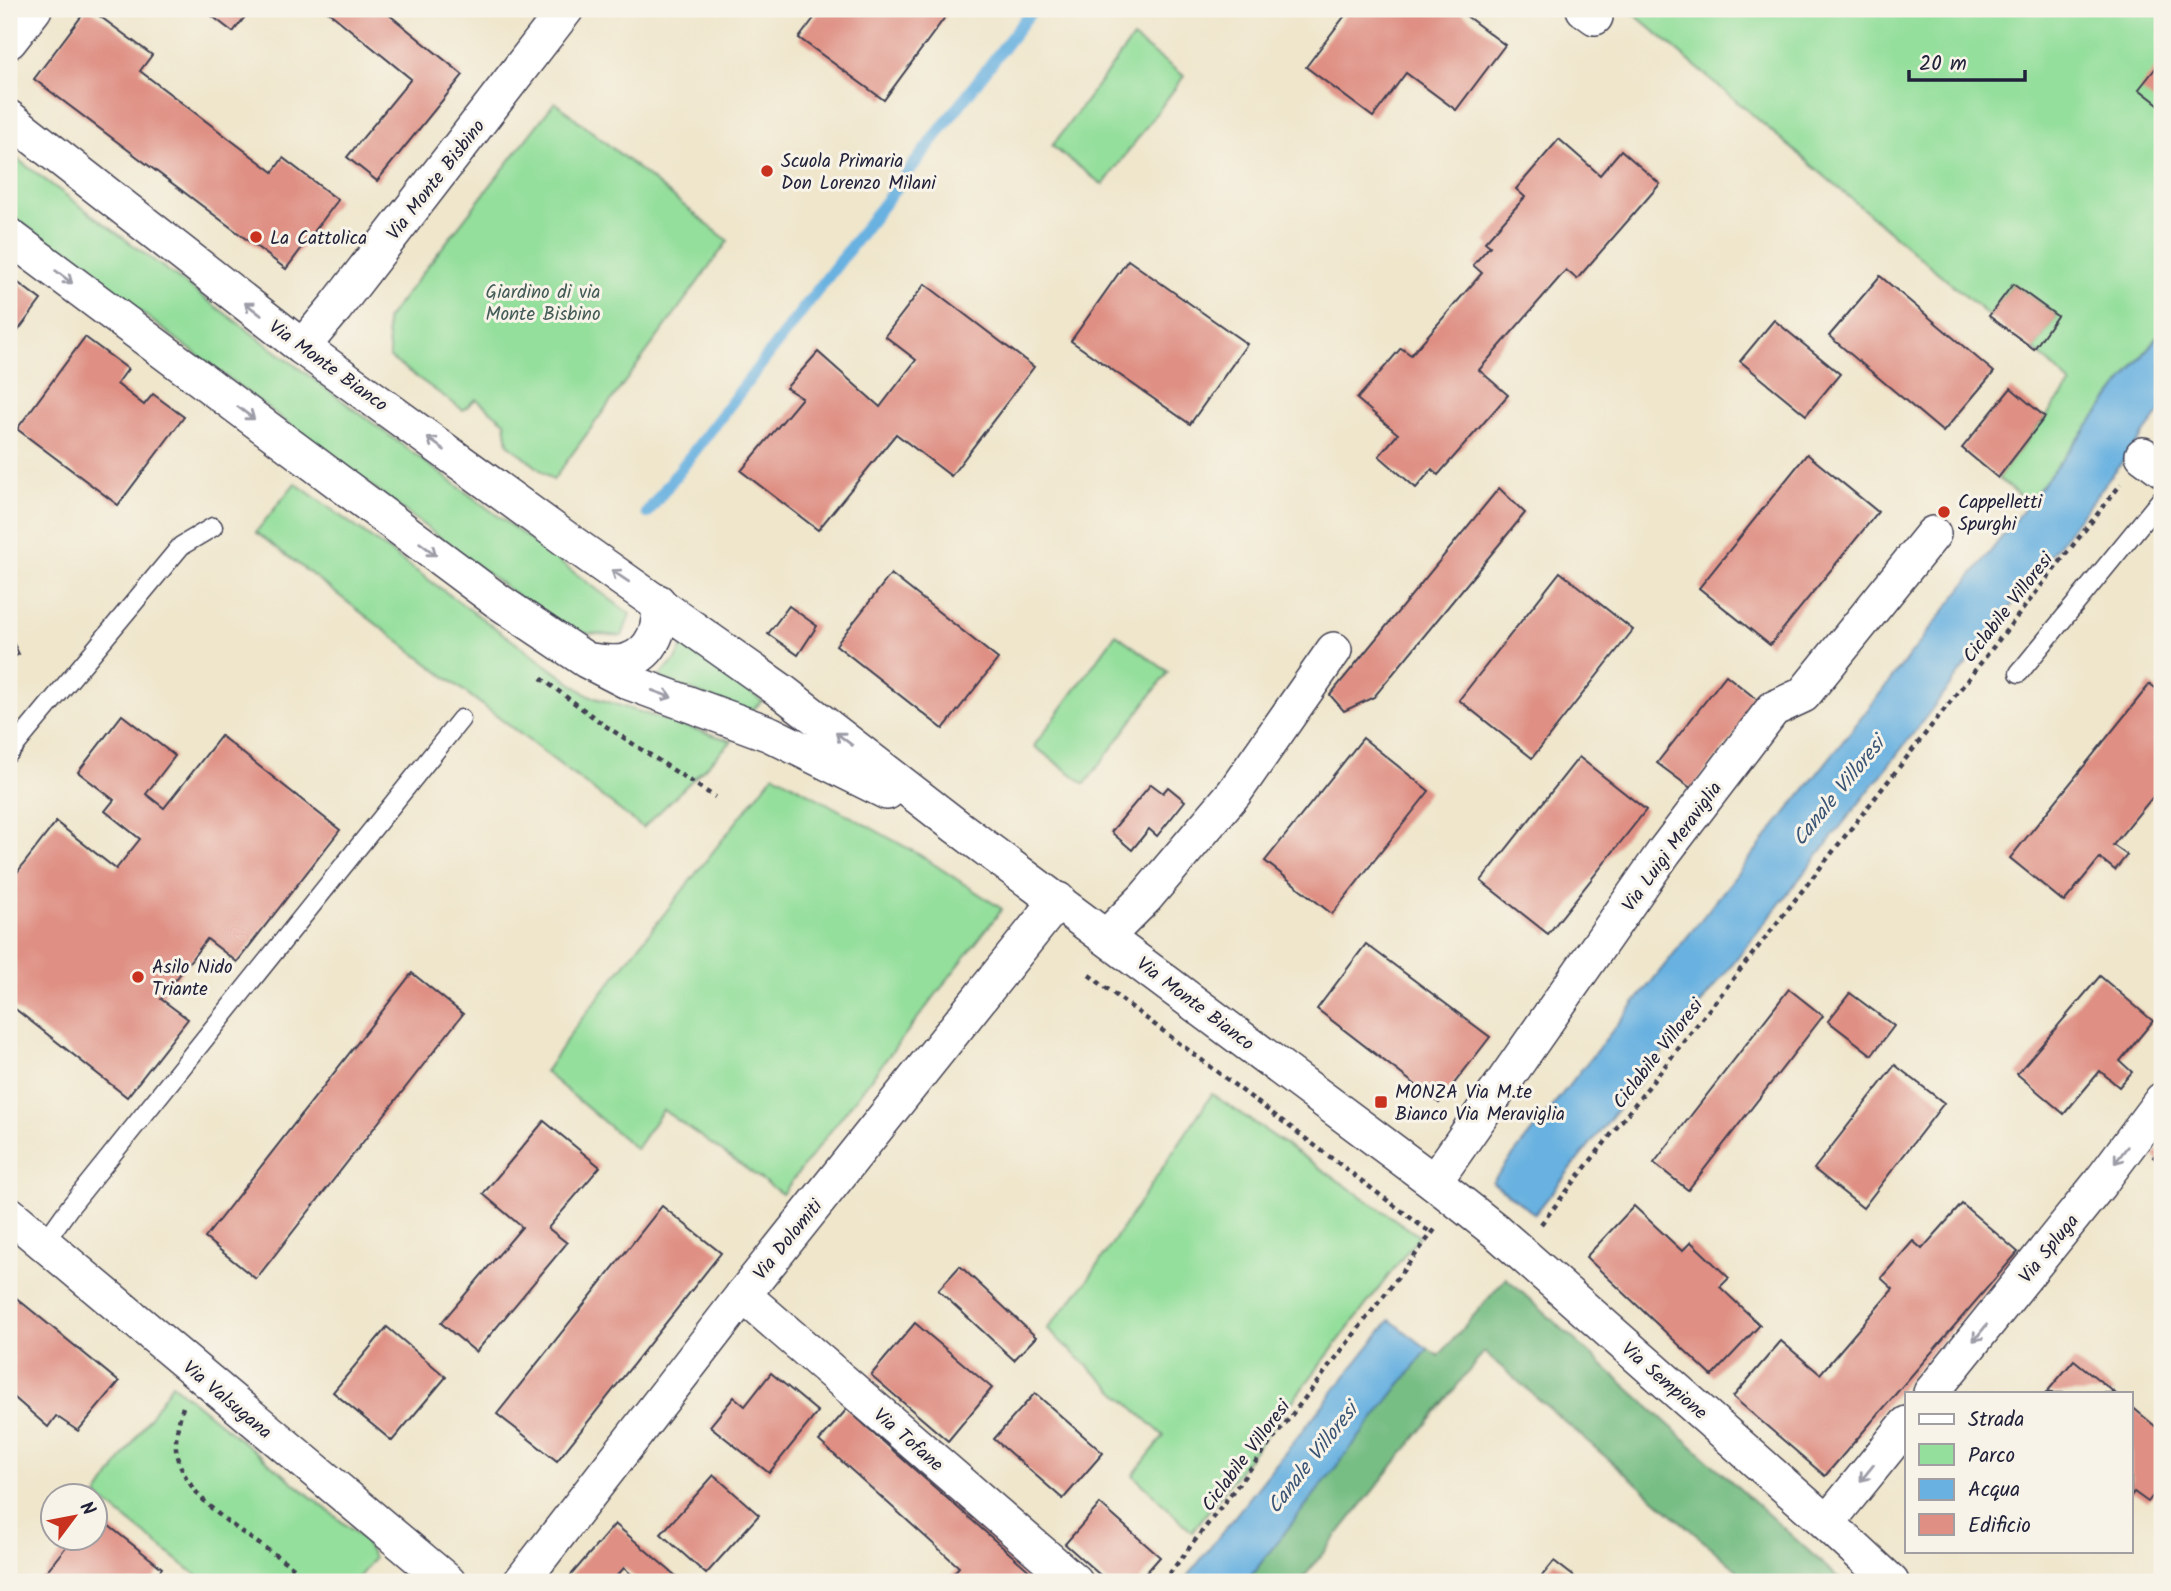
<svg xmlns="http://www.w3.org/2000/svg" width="2171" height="1591" font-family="Kalam,sans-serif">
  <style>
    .green { fill: #94df9c; stroke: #5b806c; stroke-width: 2 }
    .forest { fill: #77be84; stroke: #4c7060; stroke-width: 2 }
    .water { fill: #68b1e0; stroke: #456a8e; stroke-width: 2 }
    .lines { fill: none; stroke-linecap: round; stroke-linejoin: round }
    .stream { stroke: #68b1e0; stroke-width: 12 }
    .building { fill: #df8f83 }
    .lane-casing { stroke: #413f51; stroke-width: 21 }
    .street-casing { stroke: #413f51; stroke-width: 38 }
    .path { stroke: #413f51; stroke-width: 4.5; stroke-dasharray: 5 5; stroke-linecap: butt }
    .lane { stroke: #fff; stroke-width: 18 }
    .street { stroke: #fff; stroke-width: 35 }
    .oneway { stroke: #9c9ca7 }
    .poi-dot { fill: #c8321e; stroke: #f7f3e8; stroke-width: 2.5 }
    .labels { text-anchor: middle; stroke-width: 6; stroke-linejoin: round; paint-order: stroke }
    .poi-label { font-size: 19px; fill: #22223b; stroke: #f7f3e8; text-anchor: start }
    .street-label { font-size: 19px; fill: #22223b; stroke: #f7f3e8 }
    .park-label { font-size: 19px; fill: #445b58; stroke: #f7f3e8 }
    .water-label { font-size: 21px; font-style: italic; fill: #3a5475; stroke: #f7f3e8 }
  </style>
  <rect width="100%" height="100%" fill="#f7f3e8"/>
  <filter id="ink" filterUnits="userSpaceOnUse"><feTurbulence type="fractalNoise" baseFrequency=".0143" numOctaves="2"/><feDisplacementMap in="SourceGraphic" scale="14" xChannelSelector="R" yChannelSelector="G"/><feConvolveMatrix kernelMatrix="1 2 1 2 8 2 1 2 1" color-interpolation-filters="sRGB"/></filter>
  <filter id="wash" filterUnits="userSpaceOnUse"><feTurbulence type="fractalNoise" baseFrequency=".00686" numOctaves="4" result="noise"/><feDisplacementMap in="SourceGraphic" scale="28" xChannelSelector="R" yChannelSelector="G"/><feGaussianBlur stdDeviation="1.57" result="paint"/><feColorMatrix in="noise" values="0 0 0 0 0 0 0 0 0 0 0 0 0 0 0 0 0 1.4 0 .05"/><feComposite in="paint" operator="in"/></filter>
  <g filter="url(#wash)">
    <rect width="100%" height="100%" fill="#efe6cc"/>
    <g class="green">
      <polygon points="1628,9 2022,9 2028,13 2032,9 2162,9 2162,330 2029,503 1998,478 2071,384 2034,349 2057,316 2013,284 1989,316"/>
      <polygon points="1133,38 1184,76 1103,185 1052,146"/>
      <polygon points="555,102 728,241 553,480 508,444 505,422 476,399 463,410 390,358 386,320"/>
      <polygon points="9,153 630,614 622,636 564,631 9,213"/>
      <polygon points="295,483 589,696 732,741 643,828 256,532"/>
      <polygon points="1116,634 1168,672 1085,784 1034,746"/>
      <polygon points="685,641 689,642 762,701 749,713 658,677 676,660"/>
      <polygon points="774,774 920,855 1002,909 782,1194 663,1110 636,1149 545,1072 573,1030"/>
      <polygon points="1212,1094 1419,1236 1192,1532 1133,1475 1164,1436 1047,1329 1085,1284"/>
      <polygon points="172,1384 363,1539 374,1558 355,1582 205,1582 97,1496"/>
    </g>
    <polygon class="forest" points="1506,1278 1843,1582 1751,1582 1484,1352 1300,1582 1246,1582 1428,1349 1439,1356"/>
    <g class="water">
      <polygon points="2162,331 2162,410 1882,774 1535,1214 1492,1182 1840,745"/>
      <polygon points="1390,1320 1428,1349 1246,1582 1183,1582"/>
    </g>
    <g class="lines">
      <polyline class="stream" points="647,513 1033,9"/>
    </g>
    <g id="blocks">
      <g class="building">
        <polygon points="87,9 90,9 152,55 140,71 273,172 283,158 338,200 286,269 34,79"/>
        <polygon points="203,9 251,9 233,32"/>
        <polygon points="327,9 382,9 463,75 377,181 347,157 411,79 326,10"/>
        <polygon points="821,9 951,9 884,100 799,38"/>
        <polygon points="1350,9 1457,9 1505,45 1456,110 1406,73 1373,117 1306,67"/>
        <polygon points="2162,60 2162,107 2139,89"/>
        <polygon points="1559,139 1600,175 1621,150 1660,184 1577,279 1566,270 1479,370 1508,395 1438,475 1432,469 1416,488 1379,456 1398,434 1357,399 1401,348 1411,355 1482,273 1473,265 1490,246 1485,242 1525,197 1516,189"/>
        <polygon points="1128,260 1247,344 1190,424 1071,341"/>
        <polygon points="9,276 41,300 9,343"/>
        <polygon points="1880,276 1994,372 1943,432 1829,336"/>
        <polygon points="925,284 1034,367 951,476 896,434 818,530 741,471 802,398 786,388 818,352 880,407 916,360 885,336"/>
        <polygon points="2013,284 2057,316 2034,349 1989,316"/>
        <polygon points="1774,320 1840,374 1806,415 1740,361"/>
        <polygon points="85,337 128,369 117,384 144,405 153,394 184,417 118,505 17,429"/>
        <polygon points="2011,388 2045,417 1998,478 1962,448"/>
        <polygon points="1807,454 1878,512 1770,645 1699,588"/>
        <polygon points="1499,488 1525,513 1374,697 1344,711 1330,695"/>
        <polygon points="1560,572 1633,630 1532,758 1459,700"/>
        <polygon points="891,574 998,659 943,729 836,645"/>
        <polygon points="789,606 817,626 798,655 768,634"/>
        <polygon points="9,634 19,654 9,660"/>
        <polygon points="1726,675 1760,702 1692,789 1657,763"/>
        <polygon points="2150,684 2162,693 2162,786 2113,845 2127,855 2115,870 2100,858 2064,902 2010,858"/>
        <polygon points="122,715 175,756 146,794 164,808 221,736 340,830 237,962 207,939 161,999 188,1019 127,1097 9,1004 9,883 56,822 116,869 140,839 105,811 114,800 78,772"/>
        <polygon points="1363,738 1429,791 1332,914 1265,861"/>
        <polygon points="1579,757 1646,810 1548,934 1481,881"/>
        <polygon points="1151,784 1163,793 1168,787 1185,801 1157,836 1149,829 1132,850 1111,832"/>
        <polygon points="1366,944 1490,1037 1439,1103 1317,1009"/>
        <polygon points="412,973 463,1014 256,1279 205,1238"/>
        <polygon points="2100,976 2153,1021 2120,1061 2132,1072 2119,1087 2100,1071 2064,1114 2017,1074"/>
        <polygon points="1789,989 1823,1016 1688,1190 1654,1163"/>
        <polygon points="1850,993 1894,1026 1872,1055 1828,1021"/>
        <polygon points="1895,1065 1944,1103 1863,1208 1814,1169"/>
        <polygon points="544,1121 600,1167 548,1228 567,1243 476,1352 441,1323 522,1227 483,1194"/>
        <polygon points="2162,1146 2162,1164 2153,1157"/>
        <polygon points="1962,1204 2018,1252 1825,1476 1733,1397 1781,1341 1820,1374 1893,1289 1881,1278 1913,1241 1922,1249"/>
        <polygon points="662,1206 721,1253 557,1461 497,1414"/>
        <polygon points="1634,1206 1682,1251 1691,1242 1729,1278 1720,1287 1760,1325 1712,1376 1586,1257"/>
        <polygon points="960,1266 1036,1337 1014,1360 938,1290"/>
        <polygon points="9,1292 119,1382 78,1431 56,1416 48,1427 9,1393"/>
        <polygon points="915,1323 992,1388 948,1441 871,1375"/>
        <polygon points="387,1327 446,1377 392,1441 333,1392"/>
        <polygon points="2074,1360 2115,1393 2046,1393"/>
        <polygon points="771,1373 818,1412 769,1473 710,1426 734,1397 745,1406"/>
        <polygon points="1035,1393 1103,1453 1063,1499 994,1439"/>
        <polygon points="2131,1406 2162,1432 2162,1484 2148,1502 2134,1492 2131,1496"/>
        <polygon points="847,1409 897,1454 1042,1582 983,1582 980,1579 978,1582 946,1582 959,1567 819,1441"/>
        <polygon points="714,1475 759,1515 706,1574 661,1534"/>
        <polygon points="1100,1504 1160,1557 1138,1582 1108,1582 1065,1544"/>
        <polygon points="94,1514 162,1568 151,1582 38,1582 73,1538 94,1538"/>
        <polygon points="615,1524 683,1582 640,1582 624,1568 611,1582 565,1582"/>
        <polygon points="1554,1561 1581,1582 1537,1582"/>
      </g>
    </g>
  </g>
  <g filter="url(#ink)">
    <use href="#blocks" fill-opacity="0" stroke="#413f51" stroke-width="2"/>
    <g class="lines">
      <defs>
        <g id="lane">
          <polyline points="2019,673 2162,498"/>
          <polyline points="9,753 181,546 213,527"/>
          <polyline points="44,1243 69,1208 461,719"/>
        </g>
        <g id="street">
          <polyline points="1584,9 1595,17"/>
          <polyline points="9,41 34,9"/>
          <polyline points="9,118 302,347 566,539 784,693 956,826 1434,1182 1496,1231 1827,1523 1891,1582"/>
          <polyline points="9,236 498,601 586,660 629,682 770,734 887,792"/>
          <polyline points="302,347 335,308 566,9"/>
          <polyline points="2143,455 2162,469"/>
          <path d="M589,661C602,662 616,665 628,661C653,653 663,625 658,602"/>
          <polyline points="1107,936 1145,898 1234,793 1334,650"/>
          <polyline points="1434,1182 1664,852 1773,709 1803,695 1933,534"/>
          <polyline points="9,1214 448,1582"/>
          <polyline points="743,1295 1075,1582"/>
          <polyline points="1931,1393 2100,1183 2162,1100"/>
          <polyline points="1827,1523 1907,1424"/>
          <polyline points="521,1582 743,1295 1058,900"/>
        </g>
      </defs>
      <use href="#lane" class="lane-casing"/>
      <use href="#street" class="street-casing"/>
      <g class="path">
        <polyline points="541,678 604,725 715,797"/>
        <polyline points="1089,975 1432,1234"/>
        <polyline points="1541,1224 2121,484"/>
        <path d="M183,1407C178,1423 173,1444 178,1460C198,1517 269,1544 311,1582"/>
        <polyline points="1163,1582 1436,1228"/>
      </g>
      <use href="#lane" class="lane"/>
      <use href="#street" class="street"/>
    </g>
    <defs><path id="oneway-shaft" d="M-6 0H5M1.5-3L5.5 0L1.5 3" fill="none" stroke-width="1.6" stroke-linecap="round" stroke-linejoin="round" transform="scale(1.75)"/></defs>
    <g class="oneway">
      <use href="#oneway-shaft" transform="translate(64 277) rotate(37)"/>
      <use href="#oneway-shaft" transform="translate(253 309) rotate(-142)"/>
      <use href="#oneway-shaft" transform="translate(246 413) rotate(37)"/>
      <use href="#oneway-shaft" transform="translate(436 444) rotate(-144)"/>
      <use href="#oneway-shaft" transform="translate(428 549) rotate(37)"/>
      <use href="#oneway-shaft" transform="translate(620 576) rotate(-146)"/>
      <use href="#oneway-shaft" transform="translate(662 694) rotate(20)"/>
      <use href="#oneway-shaft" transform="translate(844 739) rotate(-142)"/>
      <use href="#oneway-shaft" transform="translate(2121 1155) rotate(127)"/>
      <use href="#oneway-shaft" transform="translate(1980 1333) rotate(129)"/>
      <use href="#oneway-shaft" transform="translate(1867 1473) rotate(129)"/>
    </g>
  </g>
  <g class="poi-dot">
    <circle cx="767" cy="171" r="7"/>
    <circle cx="256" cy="237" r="7"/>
    <circle cx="1944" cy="512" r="7"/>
    <circle cx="138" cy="977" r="7"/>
    <rect x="1374" y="1095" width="14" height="14" rx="3.5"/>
  </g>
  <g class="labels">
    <g class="poi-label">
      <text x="781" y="167">Scuola Primaria<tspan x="781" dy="22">Don Lorenzo Milani</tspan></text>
      <text x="270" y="244">La Cattolica</text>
      <text x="1958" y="508">Cappelletti<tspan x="1958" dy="22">Spurghi</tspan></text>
      <text x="152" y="973">Asilo Nido<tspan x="152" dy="22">Triante</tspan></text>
      <text x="1395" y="1098">MONZA Via M.te<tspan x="1395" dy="22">Bianco Via Meraviglia</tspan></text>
    </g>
    <g class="street-label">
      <text transform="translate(435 179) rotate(-52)" y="7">Via Monte Bisbino</text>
      <text transform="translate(329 365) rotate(36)" y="7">Via Monte Bianco</text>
      <text transform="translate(2007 607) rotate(-52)" y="7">Ciclabile Villoresi</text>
      <text transform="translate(1671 846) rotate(-54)" y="7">Via Luigi Meraviglia</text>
      <text transform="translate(1196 1003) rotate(37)" y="7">Via Monte Bianco</text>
      <text transform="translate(1657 1053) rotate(-52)" y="7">Ciclabile Villoresi</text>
      <text transform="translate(787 1239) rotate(-51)" y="7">Via Dolomiti</text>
      <text transform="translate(2048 1248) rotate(-51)" y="7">Via Spluga</text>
      <text transform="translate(1665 1380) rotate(41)" y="7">Via Sempione</text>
      <text transform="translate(228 1399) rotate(40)" y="7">Via Valsugana</text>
      <text transform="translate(909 1439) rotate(41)" y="7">Via Tofane</text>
      <text transform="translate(1245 1455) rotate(-53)" y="7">Ciclabile Villoresi</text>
    </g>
    <g class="park-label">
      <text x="543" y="298">Giardino di via<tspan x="543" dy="22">Monte Bisbino</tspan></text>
    </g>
    <g class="water-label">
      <text transform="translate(1838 791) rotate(-51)" y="7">Canale Villoresi</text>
      <text transform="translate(1312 1458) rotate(-52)" y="7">Canale Villoresi</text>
    </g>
  </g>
  <rect width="2171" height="1591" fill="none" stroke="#f7f3e8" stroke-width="35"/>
  <rect x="1905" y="1392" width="228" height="161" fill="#f7f3e8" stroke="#a29fa3" stroke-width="2"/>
  <rect x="1919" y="1414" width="35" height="10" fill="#ffffff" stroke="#a29fa3" stroke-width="2"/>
  <text x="1968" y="1426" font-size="21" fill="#22223b">Strada</text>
  <rect x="1919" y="1444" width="35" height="21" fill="#94df9c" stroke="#a29fa3" stroke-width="2"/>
  <text x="1968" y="1462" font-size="21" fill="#22223b">Parco</text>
  <rect x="1919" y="1479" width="35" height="21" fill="#68b1e0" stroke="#a29fa3" stroke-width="2"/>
  <text x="1968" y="1496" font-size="21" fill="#22223b">Acqua</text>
  <rect x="1919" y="1514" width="35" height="21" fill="#df8f83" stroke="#a29fa3" stroke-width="2"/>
  <text x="1968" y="1532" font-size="21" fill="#22223b">Edificio</text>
  <g transform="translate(74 1517) rotate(58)"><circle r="33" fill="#f7f3e8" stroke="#a29fa3" stroke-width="2"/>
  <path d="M0-5L12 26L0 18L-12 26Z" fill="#c8321e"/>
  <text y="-10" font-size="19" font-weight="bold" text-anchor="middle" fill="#22223b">N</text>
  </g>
  <path d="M1909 70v10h116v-10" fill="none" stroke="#22223b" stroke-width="3.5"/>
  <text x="1919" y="70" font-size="21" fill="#22223b" stroke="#f7f3e8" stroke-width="5" paint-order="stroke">20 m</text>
</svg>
